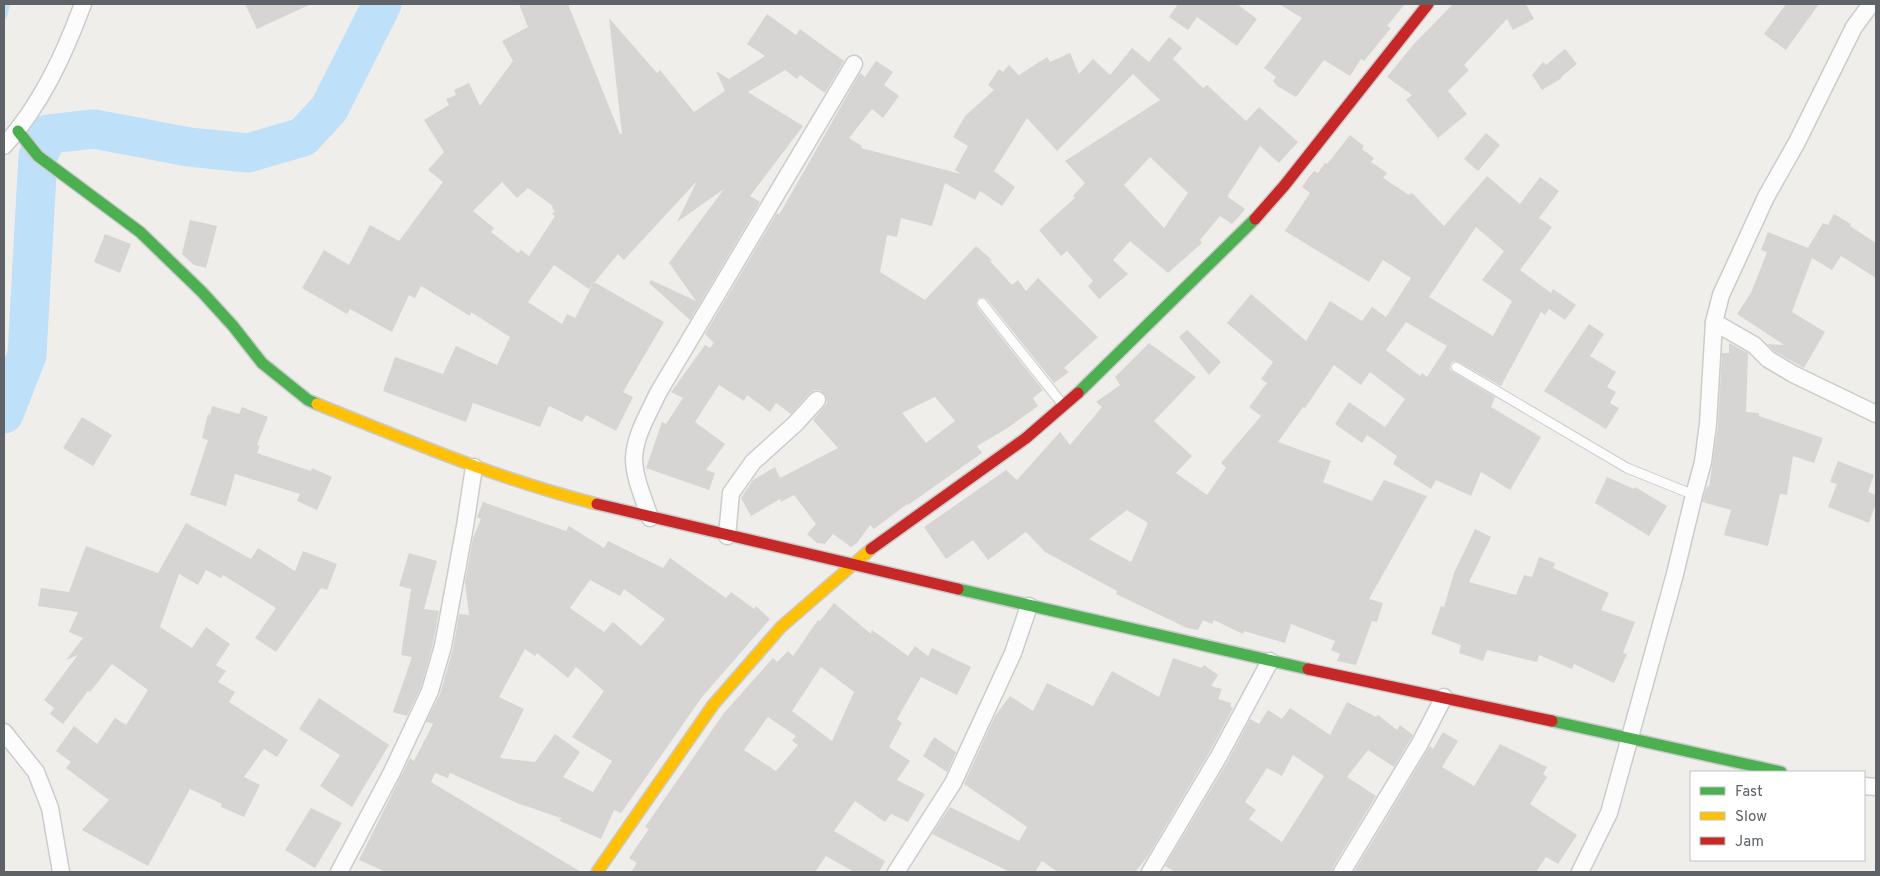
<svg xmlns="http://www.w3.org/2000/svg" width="1880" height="876" font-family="Overpass,sans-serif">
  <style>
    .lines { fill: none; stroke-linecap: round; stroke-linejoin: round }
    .stream { stroke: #bfe0f9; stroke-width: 6 }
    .river { stroke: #bfe0f9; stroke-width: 39 }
    .building { fill: #d6d5d3; fill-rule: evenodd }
    .lane-casing { stroke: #cbcccc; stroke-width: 11 }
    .street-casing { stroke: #cbcccc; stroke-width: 19 }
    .fast-casing { stroke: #cacacb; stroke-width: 14 }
    .slow-casing { stroke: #cacacb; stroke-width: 14 }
    .jam-casing { stroke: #cacacb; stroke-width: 14 }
    .lane { stroke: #fdfcfc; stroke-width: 9 }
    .street { stroke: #fdfcfc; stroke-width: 16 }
    .fast { stroke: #4caf50; stroke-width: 11 }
    .slow { stroke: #ffc107; stroke-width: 11 }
    .jam { stroke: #c62828; stroke-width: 11 }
  </style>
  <rect width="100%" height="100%" fill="#efeeea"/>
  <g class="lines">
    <polyline class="stream" points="4,16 7,4"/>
    <polyline class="river" points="4,414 27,355 38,156 48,134 94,129 189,147 248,153 303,137 329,109 382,4"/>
  </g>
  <g class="building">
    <polygon points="245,4 311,4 257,29"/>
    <path d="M519,4H568L620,134H622L609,18L657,73L660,70L694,112L725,91L716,71L729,79L765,56L747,44L767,14L796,35L800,29L844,61L825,93L800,75L797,79L785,70L748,92L803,126L750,196L760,202L690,320L649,283L651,280L696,301L669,263L724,189L677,222L697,181L624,260L618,254L589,289L554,265L528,302L562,324L567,314L575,318L594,282L664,322L623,392L633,397L616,431L586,415L582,422L549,406L540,427L473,403L466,422L383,391L395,357L443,374L456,346L497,365L510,337L471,312L470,316L421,286L415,298L409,295L392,332L350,309L347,314L302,288L324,250L349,265L370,225L399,241L443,182L428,170L444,152L424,120L449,105L446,99L456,95L454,90L469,83L480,106L513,61L502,41L528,27ZM502,182L517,198L528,188L553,206L552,208L555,211L552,214L555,216L529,256L521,250L518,253L491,232L494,228L473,211Z"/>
    <polygon points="1178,4 1237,4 1257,19 1237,46 1197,17 1188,30 1169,17"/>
    <polygon points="1279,4 1405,4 1387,26 1391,28 1364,61 1361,59 1350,76 1324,60 1296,97 1277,86 1273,81 1276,77 1264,68 1302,18"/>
    <polygon points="1453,4 1526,4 1534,19 1513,30 1507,19 1464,65 1469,70 1448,91 1467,114 1438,138 1406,100 1412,95 1387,77 1413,45"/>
    <polygon points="1786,4 1819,4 1786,50 1764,34"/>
    <path d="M1169,37L1182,48L1173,59L1203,88L1207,85L1246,121L1259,107L1298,142L1279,163L1260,146L1228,195V197L1245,209L1243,212L1232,224L1220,216L1200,240L1202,243L1168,273L1130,241L1113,260L1128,274L1099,299L1088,286L1093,281L1067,251L1061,256L1039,230L1075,198L1073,196L1085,183L1065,161L1160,100L1133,74L1057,151L1027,118L994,171L1015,187L1002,206L980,191L981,189L975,200L945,183L932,226L901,218L897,237L887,235L880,272L925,300L976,246L992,260L990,261L1012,285L1018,280L1026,291L1038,278L1098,337L1064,368L1069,372L1054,383L987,299L982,297L978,298L976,303L977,307L1043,390L1033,398L1038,406L1006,429L977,446L982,453L908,505L907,504L874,529L870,525L857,543L851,547L833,534L825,544L817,543L807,534L816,524L794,495L781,502L780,499L751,516L741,498L753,480L775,467L780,478L838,448L813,420L827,403L826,397L820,390H814L810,393L791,414L776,403L770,412L747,395L744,401L719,385L695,422L725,444L706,470L715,473L709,490L646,468L662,422L666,424L683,398L671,392L705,345L710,348L714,343L705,334L777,213L779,215L860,73L865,77L876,61L893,72L884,85L899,96L883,118L872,109L849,138L862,146L861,148L961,174L955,170L968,146L953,137L965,116L994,90L988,85L999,69L1003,72L1009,65L1019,75L1047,57L1050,62L1070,53L1079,74L1093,59L1110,75L1132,48L1149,62ZM1150,157L1188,193L1164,228L1124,185ZM935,397L955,421L926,443L902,413Z"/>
    <polygon points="1565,49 1577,64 1561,77 1562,78 1542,90 1532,75 1543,62 1546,65"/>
    <polygon points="1486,133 1500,145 1478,171 1464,159"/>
    <path d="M1350,135L1364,146L1362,149L1374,158L1371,162L1387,173L1383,178L1409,195L1412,193L1444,226L1487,176L1520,204L1540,177L1559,191L1539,218L1552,227L1520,270L1551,293L1553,289L1576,305L1565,320L1549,309L1545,315L1541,312L1501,386L1459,362L1453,361L1450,364V370L1453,372L1495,397L1491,407L1541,437L1510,490L1481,472L1471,496L1436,480L1431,489L1393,464L1397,456L1367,435L1362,443L1335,424L1349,402L1385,427L1405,399L1370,372L1361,385L1334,365L1305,408L1303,407L1278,442L1331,461L1323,482L1372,501L1384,480L1427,496L1369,599L1383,603L1377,622L1372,621L1356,665L1337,661L1340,654L1331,650L1335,641L1291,624L1285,643L1244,631L1243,634L1214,620L1212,624L1203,620L1198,630L1187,628L1116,594L1117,591L1045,552L1026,532L988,560L973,540L946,559L924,527L1006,470L1017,480L1060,432L1070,445L1102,407L1096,402L1120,385L1115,377L1149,343L1196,377L1154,421L1192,456L1176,473L1207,495L1226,468L1221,463L1261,416L1249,407L1267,383L1261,379L1273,362L1227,323L1251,294L1306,341L1330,301L1362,321L1372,307L1386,317L1411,278L1383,260L1369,282L1285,231L1310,193L1302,187L1309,177L1314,171L1318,173L1325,163L1327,164ZM1476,227L1504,251L1482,280L1512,301L1493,336L1429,297ZM1406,322L1447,346L1427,377L1422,373L1420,376L1386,350ZM1127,510L1148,523L1131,562L1089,539Z"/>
    <polygon points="1834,214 1851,224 1850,226 1876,243 1876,278 1841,256 1832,270 1812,258 1792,312 1825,332 1804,368 1774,351 1767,344 1784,345 1737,314 1751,293 1767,252 1761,250 1768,232 1808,248 1823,223 1828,225"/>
    <polygon points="190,220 217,226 206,268 194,265 182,254"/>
    <polygon points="105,234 131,244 120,273 94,262"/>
    <polygon points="1589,324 1604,334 1590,356 1616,372 1607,387 1616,392 1610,403 1619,408 1606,429 1544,391"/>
    <polygon points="1187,330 1221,362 1209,375 1179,337"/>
    <polygon points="1729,343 1748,353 1746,412 1759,413 1759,416 1823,438 1814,463 1793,456 1787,495 1780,494 1768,546 1724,535 1731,510 1702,502 1707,486 1709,487 1718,425 1722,353 1729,353"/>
    <polygon points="212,406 239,414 242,407 268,417 257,445 260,446 257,453 311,471 312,468 332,477 317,510 297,501 300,494 235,474 226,506 190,495 208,440 202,438 208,414 210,415"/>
    <polygon points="82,417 112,435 93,466 63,448"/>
    <polygon points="1838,461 1874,475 1868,492 1876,495 1876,503 1869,523 1828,507 1837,484 1830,482"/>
    <polygon points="1607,477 1634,489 1635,487 1667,506 1649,536 1595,503"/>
    <path d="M483,502L566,531L569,526L604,548L608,541L663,568L670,558L726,598L731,592L754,609L756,606L770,619L702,697L621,813L614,810L601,839L560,821L561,818L517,803L450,773L448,778L435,773L431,782L581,872H386L359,860L410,758L414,761L433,724L426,722L440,694L453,649L459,614L469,615L465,582L473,538L481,519L477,517ZM590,580L620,596L624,589L665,619L641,646L613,622L604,632L570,608ZM525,649L535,656L537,653L568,678L576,667L604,691L572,737L612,761L593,792L563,777L580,752L555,734L535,762L500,758L524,709L499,697Z"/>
    <polygon points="186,523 251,559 258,548 295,571 303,551 337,564 327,590 321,588 276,652 255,638 276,608 223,575 221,578 206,570 198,585 179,574 160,627 192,648 206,627 230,644 216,665 226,671 218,682 235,692 229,702 288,740 277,757 264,749 244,777 260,785 244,817 221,807 222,804 190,789 148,866 82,830 109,800 66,768 71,762 56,751 74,726 97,744 115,718 126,725 148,690 112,664 90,692 88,691 63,724 50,714 54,708 44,700 78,655 66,660 83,638 69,632 78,612 38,606 41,588 69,592 86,546 158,573"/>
    <polygon points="1475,529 1491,537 1469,582 1516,595 1524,575 1532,577 1539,557 1555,563 1553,568 1609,593 1601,610 1635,622 1623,653 1627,654 1614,683 1574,664 1572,669 1539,655 1537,662 1487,650 1483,661 1459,653 1461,645 1431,634 1441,606 1444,607 1454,573"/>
    <polygon points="409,553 437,561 424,609 439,611 433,644 421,687 407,716 393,712 412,657 401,655 411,589 399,586"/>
    <path d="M834,603L871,634L872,630L908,656L915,646L928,656L932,648L971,667L957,695L921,677L897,719L902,723L889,747L910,761L897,780L925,794L908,822L891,814L885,822L855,801L834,831L885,861L879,872H854L826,856L815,872H631L637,863L629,858L649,829L645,827L724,713L773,658L777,662L788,651L793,656L818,620L820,621ZM821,667L854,692L832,741L792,711ZM768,717L796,736L792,741L798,745L776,771L744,750Z"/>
    <polygon points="1173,658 1202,668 1204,665 1218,675 1211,686 1222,689 1218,699 1231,703 1230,706 1233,708 1210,751 1148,856 1135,872 1058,872 1042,861 1035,872 1010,872 932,834 950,807 1019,841 1027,827 964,784 995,716 1010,696 1033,711 1047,683 1093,706 1112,671 1159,697"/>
    <polygon points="319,698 389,745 352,807 320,786 340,755 299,729"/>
    <path d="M1347,702L1376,717L1378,715L1397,730L1400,725L1413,735L1394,767L1368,750L1347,777L1376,796L1333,867L1332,872H1175L1165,866L1228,761L1250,719L1259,724L1268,710L1282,719L1290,708L1330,735ZM1293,755L1324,776L1282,842L1249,819L1256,810L1245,802L1267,768L1282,776Z"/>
    <polygon points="1443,732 1458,741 1442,767 1474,786 1500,744 1547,767 1543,774 1547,777 1530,804 1577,835 1558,864 1546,857 1536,872 1354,872 1430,746 1433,749"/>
    <polygon points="934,737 956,752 947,772 923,756"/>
    <polygon points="311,808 342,823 315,868 285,850"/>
  </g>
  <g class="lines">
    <defs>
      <g id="lane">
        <polyline points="982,303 1064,406"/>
        <polyline points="1456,367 1627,468 1694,495"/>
      </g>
      <g id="street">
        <path d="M4,146C41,105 64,55 83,4"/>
        <polyline points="1714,322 1754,345 1768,359 1793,374 1876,414"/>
        <path d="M650,518C644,499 634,478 634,458C635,435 649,413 658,393L854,64"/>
        <polyline points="727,536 731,493 753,462 795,424 817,400"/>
        <polyline points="4,732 36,772 50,808 61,872"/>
        <polyline points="1864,786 1876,787"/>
        <polyline points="339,872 392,772 430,691 443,646 465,526 474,467"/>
        <polyline points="896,872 953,783 1013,653 1029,606"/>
        <polyline points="1150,872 1219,756 1270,661"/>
        <polyline points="1342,872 1419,745 1444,697"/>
        <polyline points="1580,872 1609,813 1675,574 1694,495 1703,462 1708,424 1714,322 1721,295 1766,197 1797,142 1854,27 1871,4"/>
      </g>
      <g id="fast">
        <polyline points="18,131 38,156 140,232 202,292 233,326 262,363 308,400 317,404"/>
        <polyline points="1078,393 1255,219"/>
        <polyline points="958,589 1308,669"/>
        <polyline points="1552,721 1781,772"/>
      </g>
      <g id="slow">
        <path d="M317,404C409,441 500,480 597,504"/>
        <polyline points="597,872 713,705 781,627 871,549"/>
      </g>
      <g id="jam">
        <polyline points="1255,219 1284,186 1428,4"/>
        <polyline points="597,504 958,589"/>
        <polyline points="871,549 1026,438 1078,393"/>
        <polyline points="1308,669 1552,721"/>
      </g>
    </defs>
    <use href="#lane" class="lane-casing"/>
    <use href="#street" class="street-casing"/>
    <use href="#fast" class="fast-casing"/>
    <use href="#slow" class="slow-casing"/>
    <use href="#jam" class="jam-casing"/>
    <use href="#lane" class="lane"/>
    <use href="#street" class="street"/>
    <use href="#fast" class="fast"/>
    <use href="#slow" class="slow"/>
    <use href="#jam" class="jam"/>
  </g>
  <rect width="1880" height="876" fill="none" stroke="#5f6368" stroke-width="10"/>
  <rect x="1690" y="771" width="175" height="90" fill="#ffffff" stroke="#bfc1c3"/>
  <rect x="1700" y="787" width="25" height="8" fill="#4caf50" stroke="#bfc1c3"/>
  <text x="1735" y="796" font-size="15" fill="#5f6368">Fast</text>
  <rect x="1700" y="812" width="25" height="8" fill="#ffc107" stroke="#bfc1c3"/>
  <text x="1735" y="821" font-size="15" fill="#5f6368">Slow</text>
  <rect x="1700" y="837" width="25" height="8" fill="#c62828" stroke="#bfc1c3"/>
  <text x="1735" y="846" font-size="15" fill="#5f6368">Jam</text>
</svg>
